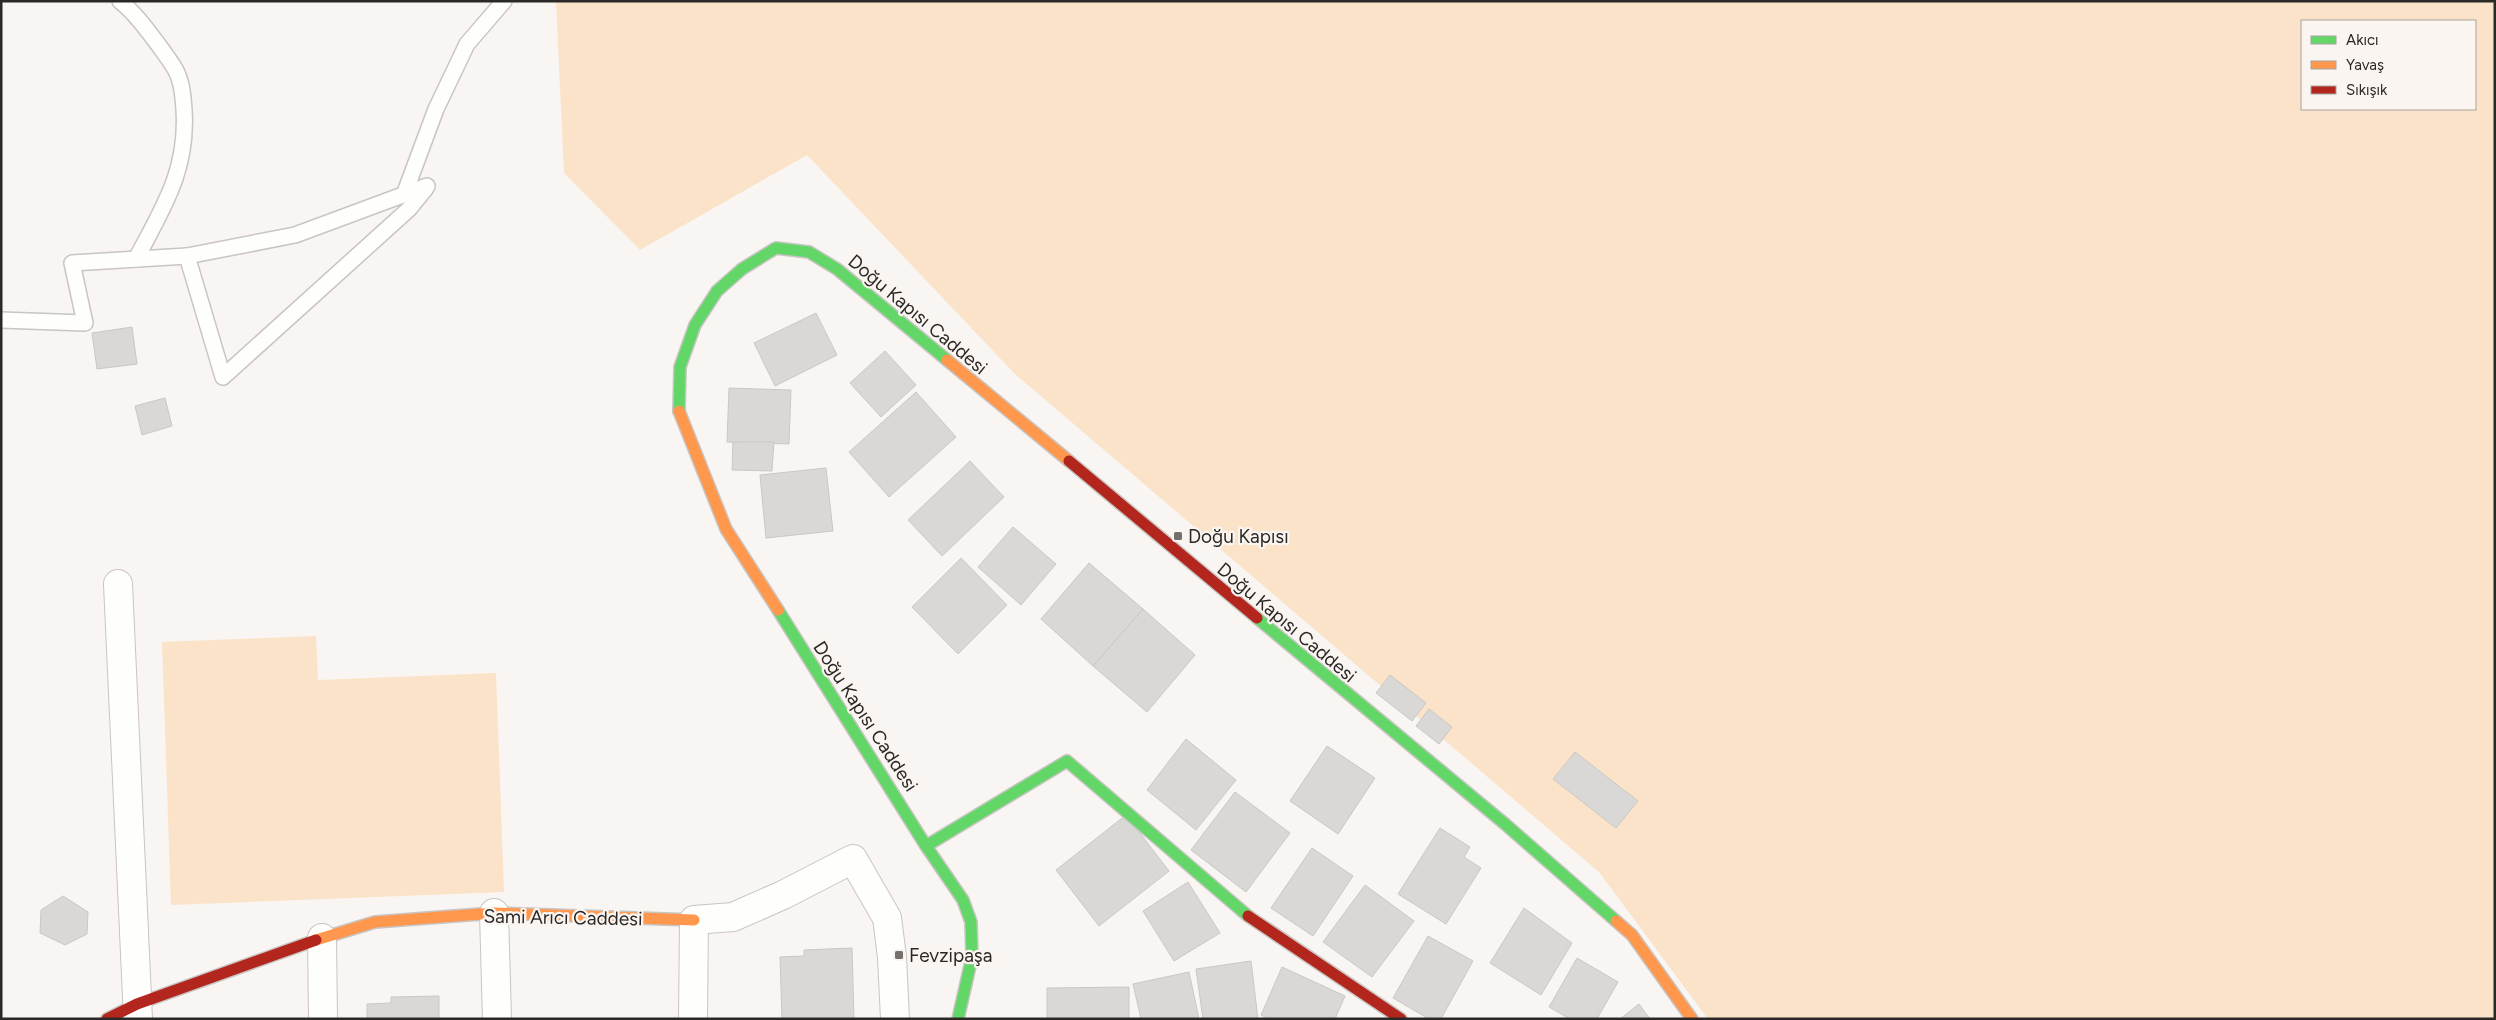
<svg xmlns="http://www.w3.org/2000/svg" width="2496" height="1020" font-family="Figtree,sans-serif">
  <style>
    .green { fill: #fbe3c9; fill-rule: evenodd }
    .building { fill: #dad8d6; stroke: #cac7c5 }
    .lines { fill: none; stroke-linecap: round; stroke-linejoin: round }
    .lane-casing { stroke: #c8c5c3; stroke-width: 18 }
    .street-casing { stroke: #c8c5c3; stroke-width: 30 }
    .fast-casing { stroke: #c8c5c3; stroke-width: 14 }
    .slow-casing { stroke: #c8c5c3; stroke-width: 14 }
    .jam-casing { stroke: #c8c5c3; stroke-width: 14 }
    .lane { stroke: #fefefd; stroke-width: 15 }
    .street { stroke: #fefefd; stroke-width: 28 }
    .fast { stroke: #63d668; stroke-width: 11 }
    .slow { stroke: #ff974d; stroke-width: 11 }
    .jam { stroke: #b3261e; stroke-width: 11 }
    .poi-dot { fill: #73706e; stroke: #faf5f0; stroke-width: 2 }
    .labels { text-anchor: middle; stroke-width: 4.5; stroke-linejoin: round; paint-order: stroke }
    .street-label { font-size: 19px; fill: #2b2927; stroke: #faf5f0 }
    .poi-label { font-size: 19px; fill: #2b2927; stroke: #faf5f0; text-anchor: start }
  </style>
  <rect width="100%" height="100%" fill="#f8f5f2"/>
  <g class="green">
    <path d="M556,1H2495V1019H1708L1599,872L1015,374L807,155L640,250L564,173ZM2302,21H2475V109H2302Z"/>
    <polygon points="316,636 318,680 496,673 504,892 171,905 162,642"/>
  </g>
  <g class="building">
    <polygon points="816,313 837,355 775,386 754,343"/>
    <polygon points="132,327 137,364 97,369 92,333"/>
    <polygon points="885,351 916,385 881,417 850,383"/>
    <polygon points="729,388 791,390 789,444 727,442"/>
    <polygon points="916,392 956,437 889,497 849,452"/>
    <polygon points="165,398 172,426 142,435 135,406"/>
    <polygon points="733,442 774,442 772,471 732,470"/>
    <polygon points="970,461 1004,497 942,556 908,520"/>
    <polygon points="826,468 833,531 766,538 760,475"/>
    <polygon points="1013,527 1056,564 1021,605 978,567"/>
    <polygon points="961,558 1007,605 958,654 912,607"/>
    <polygon points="1089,563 1143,609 1093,666 1041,619"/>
    <polygon points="1143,609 1195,655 1147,712 1093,666"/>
    <polygon points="1390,675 1426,703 1412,721 1376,693"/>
    <polygon points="1429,709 1452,727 1439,744 1416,726"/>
    <polygon points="1186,739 1236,780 1196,830 1147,790"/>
    <polygon points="1327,746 1375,778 1338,834 1290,801"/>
    <polygon points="1575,752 1638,801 1616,828 1553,779"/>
    <polygon points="1235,792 1290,833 1246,892 1191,850"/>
    <polygon points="1126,815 1169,871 1099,926 1056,870"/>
    <polygon points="1440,828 1470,847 1464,857 1481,868 1446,924 1398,894"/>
    <polygon points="1312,848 1353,876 1313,936 1271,908"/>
    <polygon points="1188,882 1220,933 1174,961 1143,911"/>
    <polygon points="1365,885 1414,921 1372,977 1323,942"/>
    <polygon points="63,896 88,912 87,934 65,945 40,933 41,910"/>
    <polygon points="1524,908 1572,943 1541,995 1490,963"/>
    <polygon points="1428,936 1473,961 1441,1019 1429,1019 1393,998"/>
    <polygon points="852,948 854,1019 782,1019 780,957 804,956 804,950"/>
    <polygon points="1577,958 1618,982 1597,1019 1570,1019 1549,1007"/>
    <polygon points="1251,961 1258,1019 1203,1019 1196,969"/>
    <polygon points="1282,967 1345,996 1335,1019 1269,1019 1261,1015"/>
    <polygon points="1189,972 1199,1019 1141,1019 1133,984"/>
    <polygon points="1129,987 1129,1019 1047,1019 1047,988"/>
    <polygon points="439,996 439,1019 367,1019 367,1004 391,1003 391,997"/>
    <polygon points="1639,1004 1650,1019 1620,1019"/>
  </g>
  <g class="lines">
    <defs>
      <g id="lane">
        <path d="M120,1C136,14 148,31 160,47C165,54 171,62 175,69C182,81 183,96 184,110C188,170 163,208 136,259"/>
        <polyline points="404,195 436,109 467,44 504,1"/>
        <polyline points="187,256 223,377 409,209 426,188"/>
        <polyline points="1,320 85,323 72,263 187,256 295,235 427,186"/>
      </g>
      <g id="street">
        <polyline points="118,584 138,1019"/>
        <polyline points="494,913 497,1019"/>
        <polyline points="322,938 323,1019"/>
        <polyline points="693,1019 694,920 733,917 783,895 853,859 887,918 892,957 895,1019"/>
      </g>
      <g id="fast">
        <polyline points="679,411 680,367 695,325 717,291 742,269 776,248 809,252 837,269 947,360"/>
        <polyline points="778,610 926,846 963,900 971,922 972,957 958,1019"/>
        <polyline points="1257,618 1505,824 1616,921"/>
        <polyline points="926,846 1067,761 1248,916"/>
      </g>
      <g id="slow">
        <polyline points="947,360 1069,461"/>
        <polyline points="679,411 726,529 778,610"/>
        <polyline points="1616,921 1632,935 1692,1019"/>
        <polyline points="316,940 375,922 494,913 694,920"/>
      </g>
      <g id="jam">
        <polyline points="1069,461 1257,618"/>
        <polyline points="1248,916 1401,1019"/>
        <polyline points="107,1019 137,1004 316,940"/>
      </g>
    </defs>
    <use href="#lane" class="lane-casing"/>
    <use href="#street" class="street-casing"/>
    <use href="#fast" class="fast-casing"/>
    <use href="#slow" class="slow-casing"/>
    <use href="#jam" class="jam-casing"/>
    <use href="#lane" class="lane"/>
    <use href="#street" class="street"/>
    <use href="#fast" class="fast"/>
    <use href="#slow" class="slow"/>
    <use href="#jam" class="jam"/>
  </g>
  <g class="poi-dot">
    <rect x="1173" y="531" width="10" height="10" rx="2.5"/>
    <rect x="894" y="950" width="10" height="10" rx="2.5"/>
  </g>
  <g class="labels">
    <g class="street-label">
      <text transform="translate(918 314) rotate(40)" y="7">Doğu Kapısı Caddesi</text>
      <text transform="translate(1287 622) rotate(40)" y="7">Doğu Kapısı Caddesi</text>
      <text transform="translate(866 716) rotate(57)" y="7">Doğu Kapısı Caddesi</text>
      <text transform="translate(563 917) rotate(1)" y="7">Sami Arıcı Caddesi</text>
    </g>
    <g class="poi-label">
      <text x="1188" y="543">Doğu Kapısı</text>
      <text x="909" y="962">Fevzipaşa</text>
    </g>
  </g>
  <rect width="2496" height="1020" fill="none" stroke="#2b2927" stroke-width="5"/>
  <rect x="2301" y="20" width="175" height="90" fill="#faf5f0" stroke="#a7a3a0"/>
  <rect x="2311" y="36" width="25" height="8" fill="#63d668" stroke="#a7a3a0"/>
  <text x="2346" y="45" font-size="15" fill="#2b2927">Akıcı</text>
  <rect x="2311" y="61" width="25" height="8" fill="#ff974d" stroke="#a7a3a0"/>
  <text x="2346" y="70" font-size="15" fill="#2b2927">Yavaş</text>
  <rect x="2311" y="86" width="25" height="8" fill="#b3261e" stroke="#a7a3a0"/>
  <text x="2346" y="95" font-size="15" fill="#2b2927">Sıkışık</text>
</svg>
